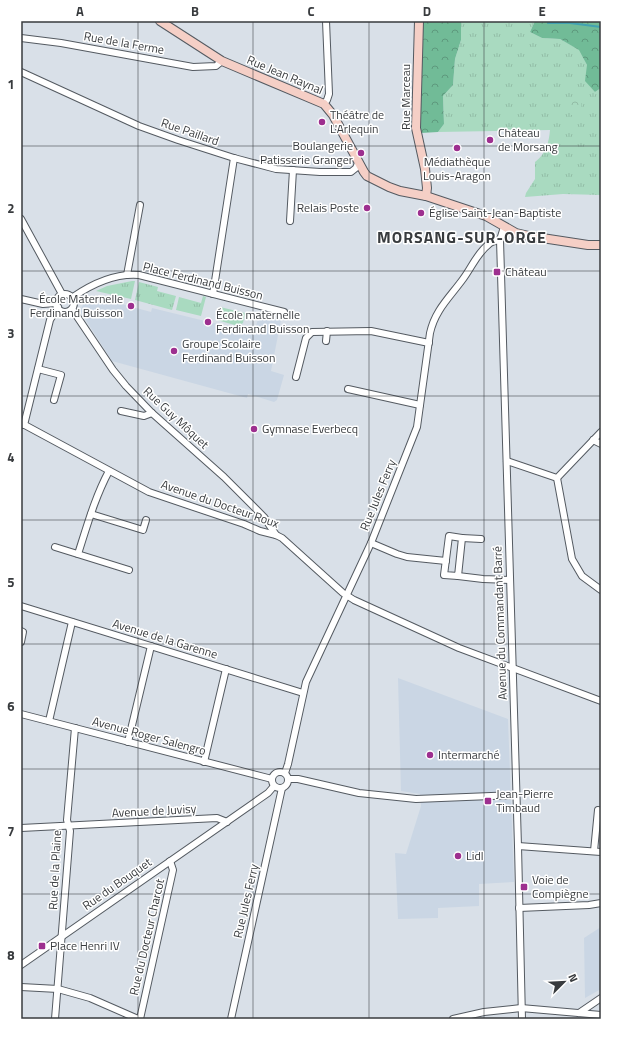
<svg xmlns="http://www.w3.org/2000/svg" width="622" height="1040" font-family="'Titillium Web',sans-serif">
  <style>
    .built { fill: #cad6e4 }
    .grass { fill: url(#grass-tufts) }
    .forest { fill: url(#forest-crowns) }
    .park { fill: url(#park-crowns) }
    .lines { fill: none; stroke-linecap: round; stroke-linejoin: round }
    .stream { stroke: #42a3b2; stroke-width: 2 }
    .street-casing { stroke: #545a61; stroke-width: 8 }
    .secondary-casing { stroke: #545a61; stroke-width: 10 }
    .street { stroke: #fff; stroke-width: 6 }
    .secondary { stroke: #f5cfc6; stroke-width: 8 }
    .grid { fill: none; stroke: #383b3e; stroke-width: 1; stroke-opacity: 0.55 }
    .poi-dot { fill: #9d2f8f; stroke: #fff; stroke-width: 1.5 }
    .labels { text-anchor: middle; stroke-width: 3; stroke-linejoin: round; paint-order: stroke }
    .street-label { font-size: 12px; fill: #383b3e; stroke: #fff }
    .poi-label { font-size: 12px; fill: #383b3e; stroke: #fff; text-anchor: start }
    .district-label { font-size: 16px; font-weight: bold; letter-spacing: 1px; fill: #383b3e; stroke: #fff }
    .neatline { fill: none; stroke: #383b3e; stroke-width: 1.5 }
    .grid-label { font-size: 13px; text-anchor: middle; font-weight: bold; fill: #383b3e }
  </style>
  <defs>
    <pattern id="grass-tufts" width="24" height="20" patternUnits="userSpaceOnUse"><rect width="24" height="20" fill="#a9dac0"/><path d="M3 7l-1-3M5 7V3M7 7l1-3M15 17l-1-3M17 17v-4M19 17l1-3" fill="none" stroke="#92bca6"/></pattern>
    <pattern id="forest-crowns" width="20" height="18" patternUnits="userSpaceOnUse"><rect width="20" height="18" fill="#71bb97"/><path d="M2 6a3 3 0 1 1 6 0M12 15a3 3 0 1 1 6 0" fill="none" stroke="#5e997d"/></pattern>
    <pattern id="park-crowns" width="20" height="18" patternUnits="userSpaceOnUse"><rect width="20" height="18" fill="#a9dac0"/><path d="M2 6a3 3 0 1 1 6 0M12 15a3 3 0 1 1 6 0" fill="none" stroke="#92bca6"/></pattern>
  </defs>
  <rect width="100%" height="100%" fill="#d9e0e8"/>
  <g class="built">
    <polygon points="88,295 151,312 152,308 254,333 260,312 278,316 281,320 271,371 284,375 277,400 274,402 248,394 247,398 112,361 80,311"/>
    <polygon points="398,678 508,719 514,882 479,884 479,906 438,908 438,918 398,919 395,853 406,854 421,806 420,794 401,791"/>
    <polygon points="601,927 601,989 585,998 584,938"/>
  </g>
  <g class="grass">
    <path d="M461,21H535L530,32L542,38L560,39L580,50L587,65L595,92L601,88V195L563,194L525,197L526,193L535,179V162C546,154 549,142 550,130L438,132L444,124L443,96L453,85L455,59L461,40Z"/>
    <polygon points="132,281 135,281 131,299 96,291 107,286"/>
    <polygon points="139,282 158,287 157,291 176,296 172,310 135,300"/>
    <polygon points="203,296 206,297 201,316 176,310 179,297 201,303"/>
    <polygon points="220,307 245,313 243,323 238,326 217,320"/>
  </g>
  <g class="forest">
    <polygon points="422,21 461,21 461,40 455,59 453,85 443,96 444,124 438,132 421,133 420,108"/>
    <polygon points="535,21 601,21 601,88 595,92 585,81 587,65 579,50 560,39 542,38 530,32"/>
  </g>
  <rect class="park" x="571" y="101" width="10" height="14"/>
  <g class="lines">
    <polyline class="stream" points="548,23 570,23 601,27"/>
    <defs>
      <g id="street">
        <polyline points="21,38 61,43 193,67 216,66 222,61"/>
        <polyline points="21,72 139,126 178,140 234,158 276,169 320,172 351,172 356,168 358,163"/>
        <polyline points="324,104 327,100 329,94 326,21"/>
        <polyline points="21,219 62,294"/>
        <polyline points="290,221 293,170"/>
        <polyline points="504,227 500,240 518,846 522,1019"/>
        <polyline points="127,275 140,205"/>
        <circle cx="65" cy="303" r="9"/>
        <polyline points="213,294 234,158"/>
        <path d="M73,297C92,284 115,273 139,275L284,312"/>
        <polyline points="21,299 43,304 56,303"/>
        <polyline points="72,309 113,370 126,386 152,413 224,477 264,517 276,535"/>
        <polyline points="326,341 327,331"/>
        <polyline points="38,369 61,375 54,400"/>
        <polyline points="296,377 306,338 312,332 371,331 429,343"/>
        <polyline points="348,389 420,405"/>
        <polyline points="121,411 144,416 152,413"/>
        <polyline points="21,423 149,492 244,524 260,531 276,535 282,538 343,593 354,600 459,648 601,701"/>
        <polyline points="24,425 50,320 58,307"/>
        <polyline points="593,440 601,444"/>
        <polyline points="507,461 557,478 601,432"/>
        <polyline points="557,478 572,559 582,576 601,590"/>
        <polyline points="91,514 143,530 146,520"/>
        <polygon points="449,536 462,538 458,576 444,575"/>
        <polyline points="462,538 481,539"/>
        <polyline points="371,543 397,554 407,557 446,561"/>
        <polyline points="55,547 129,570"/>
        <path d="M78,554C87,526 95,497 109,471"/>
        <polyline points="458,576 483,579 510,580"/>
        <polyline points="21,606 303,693"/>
        <polyline points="21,631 23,632 21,642"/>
        <polyline points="21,714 272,779"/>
        <polyline points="49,721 72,622"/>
        <polyline points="128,742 151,646"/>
        <polyline points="204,762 226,669"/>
        <circle cx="280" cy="780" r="8"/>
        <path d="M285,773L288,764L306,682L371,543L417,427L430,333C435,310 450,297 463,279C472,267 477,253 489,244C492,241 496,241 500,240"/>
        <polyline points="289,779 298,779 359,793 416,799 516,795"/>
        <polyline points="21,828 217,818 227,822"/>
        <polyline points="518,846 601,852"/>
        <polyline points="594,851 598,810"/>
        <polyline points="519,908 589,905 601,903"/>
        <polyline points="21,965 268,793 274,786"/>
        <polyline points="21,987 58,989 90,998 138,1019"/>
        <polyline points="579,1013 601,998"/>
        <polyline points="55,1019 70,831 67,820 75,728"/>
        <polyline points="140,1019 173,870 170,861"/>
        <polyline points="231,1019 282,788"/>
        <polyline points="453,1019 484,1012 521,1008 601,1015"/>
      </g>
      <g id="secondary">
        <polyline points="160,21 222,61 324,104 333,115 364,172 367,176 389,187 400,191 426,196 486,216 516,233 529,236 588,245 601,245"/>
        <polyline points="419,21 416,128 425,169 427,188 426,196"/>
      </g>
    </defs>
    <use href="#street" class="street-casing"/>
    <use href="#secondary" class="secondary-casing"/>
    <use href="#street" class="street"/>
    <use href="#secondary" class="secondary"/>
  </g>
  <path class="grid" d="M138,21V1019M253,21V1019M369,21V1019M484,21V1019M21,146H601M21,271H601M21,396H601M21,520H601M21,644H601M21,769H601M21,894H601"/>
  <g class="poi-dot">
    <circle cx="322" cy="122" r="4"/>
    <circle cx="490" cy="140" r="4"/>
    <circle cx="457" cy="148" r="4"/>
    <circle cx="361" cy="153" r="4"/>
    <circle cx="367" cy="208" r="4"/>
    <circle cx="421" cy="213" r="4"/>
    <rect x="493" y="268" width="8" height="8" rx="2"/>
    <circle cx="131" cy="306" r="4"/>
    <circle cx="208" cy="322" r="4"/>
    <circle cx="174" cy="351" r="4"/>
    <circle cx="254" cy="429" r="4"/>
    <circle cx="430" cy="755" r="4"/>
    <rect x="484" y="797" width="8" height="8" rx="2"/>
    <circle cx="458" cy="856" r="4"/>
    <rect x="520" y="883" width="8" height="8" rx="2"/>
    <rect x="38" y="942" width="8" height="8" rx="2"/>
  </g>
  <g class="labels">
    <g class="street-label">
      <text transform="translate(124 43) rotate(10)" y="4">Rue de la Ferme</text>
      <text transform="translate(285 75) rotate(23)" y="4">Rue Jean Raynal</text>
      <text transform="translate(406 97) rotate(-90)" y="4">Rue Marceau</text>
      <text transform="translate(190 132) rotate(19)" y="4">Rue Paillard</text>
      <text transform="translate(203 281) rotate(14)" y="4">Place Ferdinand Buisson</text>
      <text transform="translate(176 418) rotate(43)" y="4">Rue Guy Môquet</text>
      <text transform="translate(378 495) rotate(-68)" y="4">Rue Jules Ferry</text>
      <text transform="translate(220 504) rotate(19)" y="4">Avenue du Docteur Roux</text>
      <text transform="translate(500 623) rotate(-92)" y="4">Avenue du Commandant Barré</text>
      <text transform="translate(165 639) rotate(17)" y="4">Avenue de la Garenne</text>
      <text transform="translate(149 736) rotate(15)" y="4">Avenue Roger Salengro</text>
      <text transform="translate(154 811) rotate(-3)" y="4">Avenue de Juvisy</text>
      <text transform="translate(55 870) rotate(-87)" y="4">Rue de la Plaine</text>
      <text transform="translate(117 884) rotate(-35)" y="4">Rue du Bouquet</text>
      <text transform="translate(246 901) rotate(-77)" y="4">Rue Jules Ferry</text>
      <text transform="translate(147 937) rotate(-77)" y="4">Rue du Docteur Charcot</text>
    </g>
    <g class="poi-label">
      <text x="330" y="119">Théâtre de<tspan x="330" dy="14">L'Arlequin</tspan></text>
      <text x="498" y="137">Château<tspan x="498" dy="14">de Morsang</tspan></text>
      <text x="353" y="150" text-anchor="end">Boulangerie<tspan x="353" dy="14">Patisserie Granger</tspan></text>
      <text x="457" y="166" text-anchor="middle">Médiathèque<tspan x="457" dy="14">Louis-Aragon</tspan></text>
      <text x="359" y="212" text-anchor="end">Relais Poste</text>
      <text x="429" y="217">Église Saint-Jean-Baptiste</text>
      <text x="505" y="276">Château</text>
      <text x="123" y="303" text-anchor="end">École Maternelle<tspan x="123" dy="14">Ferdinand Buisson</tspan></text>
      <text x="216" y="319">École maternelle<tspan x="216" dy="14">Ferdinand Buisson</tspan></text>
      <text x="182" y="348">Groupe Scolaire<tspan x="182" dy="14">Ferdinand Buisson</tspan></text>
      <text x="262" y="433">Gymnase Everbecq</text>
      <text x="438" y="759">Intermarché</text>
      <text x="496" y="798">Jean-Pierre<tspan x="496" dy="14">Timbaud</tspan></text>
      <text x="466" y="860">Lidl</text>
      <text x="532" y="884">Voie de<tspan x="532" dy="14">Compiègne</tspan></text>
      <text x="50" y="950">Place Henri IV</text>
    </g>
    <g class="district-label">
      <text x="462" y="243">MORSANG-SUR-ORGE</text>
    </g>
  </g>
  <rect width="622" height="1040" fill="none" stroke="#ffffff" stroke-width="44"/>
  <g transform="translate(564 982) rotate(66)" stroke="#ffffff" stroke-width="3" paint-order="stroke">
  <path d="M0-3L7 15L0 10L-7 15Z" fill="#383b3e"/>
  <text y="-6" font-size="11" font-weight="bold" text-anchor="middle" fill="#383b3e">N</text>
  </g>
  <rect x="22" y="22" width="578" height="996" class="neatline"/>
  <g class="grid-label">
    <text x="80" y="16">A</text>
    <text x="195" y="16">B</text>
    <text x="311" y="16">C</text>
    <text x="427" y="16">D</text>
    <text x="542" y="16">E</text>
    <text x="11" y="89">1</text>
    <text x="11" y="213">2</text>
    <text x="11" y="338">3</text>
    <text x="11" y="462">4</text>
    <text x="11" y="587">5</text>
    <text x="11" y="711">6</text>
    <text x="11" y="836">7</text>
    <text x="11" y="960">8</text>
  </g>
</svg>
